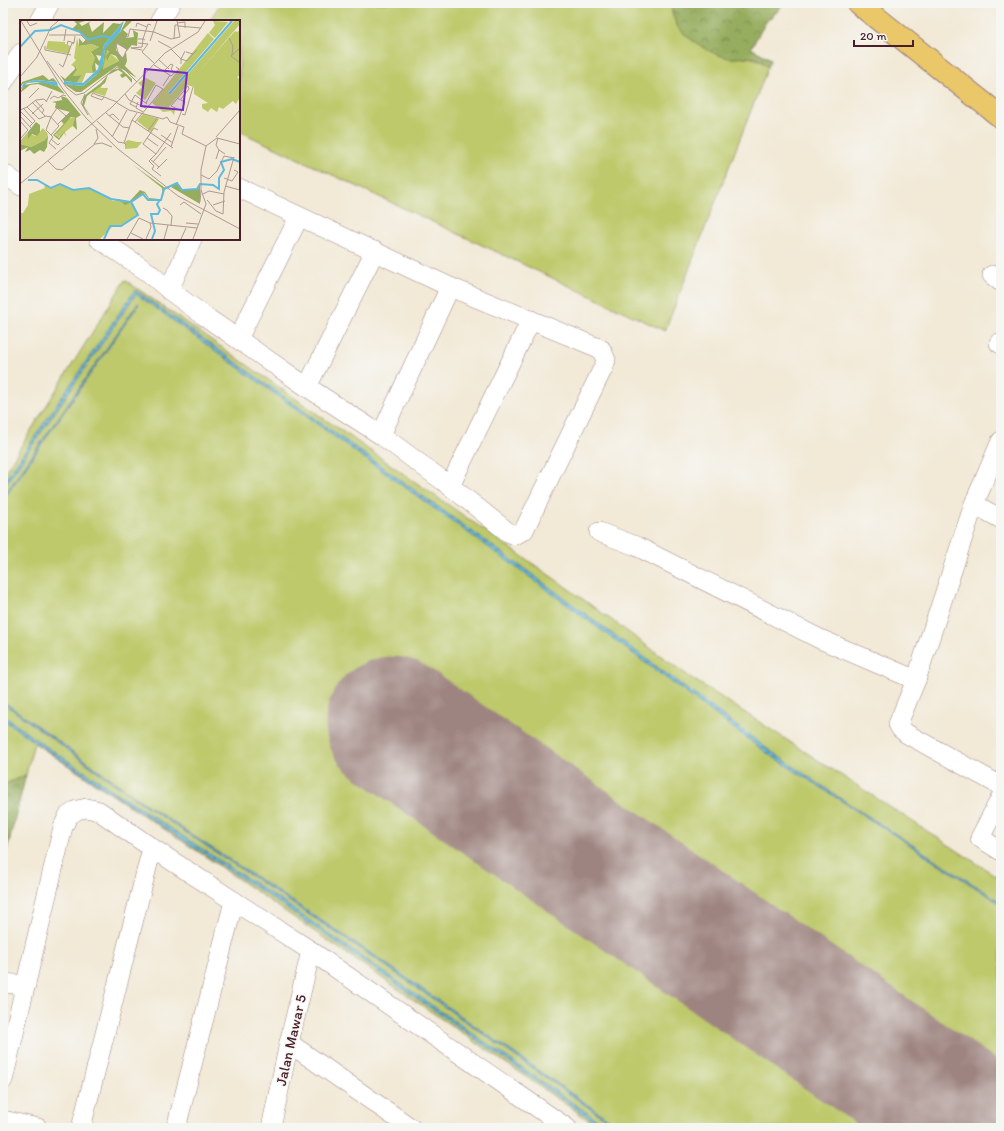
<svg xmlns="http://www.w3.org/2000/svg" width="1004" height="1131" font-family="Itim,sans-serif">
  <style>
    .green { fill: #bdc96a; stroke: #84744a }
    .forest { fill: url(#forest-crowns); stroke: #706644 }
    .water { fill: url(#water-rules); stroke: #546c84 }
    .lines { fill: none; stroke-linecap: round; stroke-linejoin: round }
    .runway { stroke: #9e8480; stroke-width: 133 }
    .minor-casing { stroke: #9e8480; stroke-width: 20 }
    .trunk-casing { stroke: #9e8480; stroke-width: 24 }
    .minor { stroke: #fff; stroke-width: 19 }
    .trunk { stroke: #eac769; stroke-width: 22 }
    .labels { text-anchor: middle; stroke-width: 3; stroke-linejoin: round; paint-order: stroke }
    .street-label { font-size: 15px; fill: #4a1f2b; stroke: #f6f6f2 }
    .inset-river { fill: none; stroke: #5fbadd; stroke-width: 2 }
    .inset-road { fill: none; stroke: #af9892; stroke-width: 1 }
    .view { fill: #7b2cbf; fill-opacity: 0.15; stroke: #7b2cbf; stroke-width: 2 }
    .inset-edge { fill: none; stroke: #4a1f2b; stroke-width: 2 }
  </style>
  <defs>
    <pattern id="forest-crowns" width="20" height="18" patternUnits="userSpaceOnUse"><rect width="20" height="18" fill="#96ad5e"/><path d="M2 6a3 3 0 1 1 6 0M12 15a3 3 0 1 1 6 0" fill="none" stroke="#7c8c4e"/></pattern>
    <pattern id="water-rules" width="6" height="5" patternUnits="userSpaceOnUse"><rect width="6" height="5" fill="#5fbadd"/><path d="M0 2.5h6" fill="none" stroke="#5097b3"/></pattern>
  </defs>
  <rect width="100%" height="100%" fill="#f6f6f2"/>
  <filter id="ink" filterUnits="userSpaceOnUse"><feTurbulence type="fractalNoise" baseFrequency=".025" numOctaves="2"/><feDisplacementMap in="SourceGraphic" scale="8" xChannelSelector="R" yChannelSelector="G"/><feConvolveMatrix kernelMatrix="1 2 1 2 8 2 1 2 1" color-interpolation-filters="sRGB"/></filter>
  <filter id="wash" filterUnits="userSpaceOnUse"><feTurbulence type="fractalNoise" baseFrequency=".012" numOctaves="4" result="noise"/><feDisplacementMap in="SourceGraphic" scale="16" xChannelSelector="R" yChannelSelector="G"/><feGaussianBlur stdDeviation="0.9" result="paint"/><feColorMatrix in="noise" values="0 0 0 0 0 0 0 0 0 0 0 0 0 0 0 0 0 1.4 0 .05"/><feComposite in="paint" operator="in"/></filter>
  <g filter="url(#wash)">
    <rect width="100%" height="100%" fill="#f2e9d6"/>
    <g class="green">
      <path d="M221,3H672V13L730,58C747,57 754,55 768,67L665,331L239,131V21H209Z"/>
      <polygon points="125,280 562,584 690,677 1001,879 1001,1089 418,688 366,760 900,1128 600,1128 209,859 34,743 26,775 3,785 3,475"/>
    </g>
    <g class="forest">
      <path d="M672,3H786L766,22L751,48L771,59L768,67C765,65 762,60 758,59C750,55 739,59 731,58C715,57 687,39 678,27C673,19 672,11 672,3Z"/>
      <polygon points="26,775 5,858 3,849 3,785"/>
    </g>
    <g class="water">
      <polygon points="135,290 533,575 769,750 840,798 1001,902 1001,904 767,753 531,578 136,294 3,488 3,483"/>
      <polygon points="138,303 139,304 3,500 3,497"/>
      <polygon points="3,701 138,799 378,958 621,1128 618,1128 377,960 137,800 3,703"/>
      <polygon points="3,715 32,737 283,902 609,1128 604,1128 282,905 30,739 3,719"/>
    </g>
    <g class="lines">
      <polyline class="runway" points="392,723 979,1128"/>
    </g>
  </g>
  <g filter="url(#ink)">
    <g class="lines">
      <defs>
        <g id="minor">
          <polyline points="40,21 50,3"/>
          <polyline points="160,21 171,3"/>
          <polyline points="3,83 21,53"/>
          <polyline points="3,173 21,186"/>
          <polyline points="99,239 148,272 169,290 203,315 307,387 381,435 450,486 508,532 515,535 524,530 604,366 606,360 601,349 450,287 239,188"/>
          <polyline points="992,275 1001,282"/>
          <polyline points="169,290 192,239"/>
          <polyline points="238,339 299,217"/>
          <polyline points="999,343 1001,344"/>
          <polyline points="307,387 375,251"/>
          <polyline points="381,435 450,287"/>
          <polyline points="1001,441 974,504 916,680 898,724 901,729 907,734 1001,786"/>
          <polyline points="450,486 531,320"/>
          <polyline points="974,504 1001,519"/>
          <polyline points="599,532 636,546 820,639 916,680"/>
          <polyline points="1001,797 980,838 1001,851"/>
          <polyline points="3,983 26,985"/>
          <polyline points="289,1043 411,1128"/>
          <polyline points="3,1080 63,827 68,816 77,810 87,808 99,811 152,848 311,951 567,1128"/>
          <polyline points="3,1120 38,1128"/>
          <polyline points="81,1128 152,848"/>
          <polyline points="176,1128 234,901"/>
          <polyline points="271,1128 289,1043 311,951"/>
        </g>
        <polyline id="trunk" points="858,3 1001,117"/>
      </defs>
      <use href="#minor" class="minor-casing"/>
      <use href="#trunk" class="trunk-casing"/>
      <use href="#minor" class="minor"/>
      <use href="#trunk" class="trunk"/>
    </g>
  </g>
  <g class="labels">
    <g class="street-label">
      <text transform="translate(291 1040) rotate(-77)" y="5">Jalan Mawar 5</text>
    </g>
  </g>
  <g transform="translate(20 20)">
    <rect width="220" height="220" fill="#f2e9d6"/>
    <path d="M193,1L208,2L195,18L189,13L195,5ZM214,1H220V4L149,87L155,90L154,95L151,91L143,92L132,83L188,13L194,19L148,73L150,75ZM57,18L59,26L72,24L79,27L71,33L75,38L73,53H66L62,63L57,62L62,55L53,56L57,48L51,45L56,40L54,38ZM28,21L45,22V24L51,26L49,34L26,29ZM86,30L89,32L88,40L91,34L99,41L83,49ZM126,58L136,63L125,80L116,73L122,67L118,63ZM82,64L81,68H88L85,76L71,72ZM123,94L139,99L131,112L117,101ZM55,96L54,105L45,112L46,117L44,113L37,118L36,114L45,101ZM23,108L28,114L25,120L11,127L0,124V121L8,112L9,114L16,116ZM108,120L117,122H122L117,128L105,129V122ZM24,165L33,168L40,165L53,170L69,168L93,181L99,180L105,184L113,183L118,195L100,206H93L80,219H0V193H3L8,185L9,174L25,168Z" fill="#bdc96a"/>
    <path d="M54,1H65L59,3L62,6L71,1L69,3L72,12L84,2L83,13L93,3L100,4L104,1L84,25L82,36L76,35L79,41L81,39L80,45L77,50L79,46L75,43L76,51L73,53L72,47L75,38L71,32L79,27L72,24L59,26V18L63,23L67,19L59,11L52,9L57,4ZM106,1H112L103,10L108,14L106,18L114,17L113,10L118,13L117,26L112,25L106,32L107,41L105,46L117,58L97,46L61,72H56L44,64L63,66L76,55L83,44L85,28L100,12ZM97,23L107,30L103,38L96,30ZM87,30L89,32L86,36L87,41L91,34L96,36L99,41L83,49ZM54,45L57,49L53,56L62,55L57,62L62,63L44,61L40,55L45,59L55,49ZM100,48L112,59V63L106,56L102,58L100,55L103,53L98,50L88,55L85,63L67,76L64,86L74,101L62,85L64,76L81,63L92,50ZM23,55L29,60L33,58L37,62L15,60L4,63L0,67L2,62ZM22,62L38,66L45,74L18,64L10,65L0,73L4,65ZM41,76L47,78L61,95L56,98L57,110L53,106L55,97H51L35,115L39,118L41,115L45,112L39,120L33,115L44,104L41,101L50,92L35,88L36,83L32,82L42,80ZM16,102L20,105V112L17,116L12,114L8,119V112ZM28,115L27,127L24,132L20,130L14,134L10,130L5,132L8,127L0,131V124L11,127L25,120ZM112,144L145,168L143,176L142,168ZM157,163L162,170L178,169L180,165V184L151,167ZM120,170L125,172L129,178L139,179H129L124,173L111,183L105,185L99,180H93L99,179L103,182H109Z" fill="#96ad5e" fill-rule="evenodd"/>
    <path d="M220,10V55L217,57L220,60V77L216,84L213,81L203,89L199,87L197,92L191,88L188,92L182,88V84L188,83L174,74V67L167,65L215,11L217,12Z" fill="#bdc96a"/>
    <path d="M104,1L100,12L85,29L83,44L78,53L63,66L44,64V61L63,63L78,49L84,25ZM15,60L37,62L38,66L18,62L7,63L0,70L4,63Z" fill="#5fbadd"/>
    <path class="inset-river" d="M0,27L15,11L30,10L41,5L60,12L68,20L82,16L92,18M149,74L212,1M8,160H17L31,168L40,164L53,170L69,168L91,179L111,182M84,219L90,206H101L118,195L111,182L123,174L128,180H141L144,169L157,163L162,170L177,169L180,164L193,165L199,169V158L204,150L201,142L212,139L220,142M132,219L135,211L131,194H138L140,190L137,184L140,180"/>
    <path class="inset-road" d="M1,1L42,68L66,98L98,129L158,176L220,209M7,1L10,6L17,3M157,1L160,17M157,3L165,2V8M158,6L181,8M116,7L117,3L127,7M29,15H61L66,20L63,23M209,18L213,26L212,35M118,19H123L128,4L131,5M154,19L155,5H158M44,21L46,9M130,21L137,1M138,21L151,28M96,23L107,29L102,40L106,42M118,23L128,24L122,32L134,43M47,25L48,21L54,23L55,16M25,26V30L51,35M220,28L211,36L220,43M151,29L161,39L165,31M122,30L111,28L122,27L123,19L125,20M166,32L173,34L177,30M103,38L99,36L96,25L101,16L108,17L110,9L134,12L151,19L160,17M139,40L149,49M27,41L47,68L56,75L64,73L97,47L104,49L117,62M39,44L43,47L52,23L54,24M161,44V39L167,41L173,34M134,45L151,56L159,49L156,47M143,52L151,44L153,45L151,49L154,52M0,57L17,37L31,7L38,1M143,66L150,55M65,74L61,83L68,95M105,74L109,80L126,88M84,77L82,80L71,76L73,73L77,75L84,77L97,82M9,78L19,68M30,79L34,76L38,78L43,75L46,76M161,79L169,69L168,66M15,80L24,90L22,93M12,82L25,96M26,82L32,71M118,82L116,88L123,92M97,83L109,90L143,99L147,97L150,102L164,107L162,114L186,126M7,87L16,80L24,79L27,82M116,87L110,84L115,75L127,84M3,88L15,101L10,106M0,90L7,87L19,99L26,96L31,97L26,110L33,117L29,123L36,129M0,91L13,104M162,91L151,86L168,66M86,93L103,107L110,108M117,93L112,100L153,128M12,94L23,84M162,94L165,95L173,67M0,96L11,108M89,96L93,94L99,100M0,101L8,110L0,119M77,101L98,122L104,123M115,102L143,69L136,65L126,83M38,104L50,92M156,105L165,82L157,78M138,110L134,108L123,124L136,134L129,141L134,146L132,149L141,156M128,111L138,97M31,115L39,106L31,97L37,88L46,96M141,115L153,123M92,117L107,90M196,117L220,90M127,118L138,126M198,118L196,125L199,130M31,119L38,125L40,123M74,124L78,118L76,109M106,125L104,123L112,100M151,127L158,106M136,134L151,113M130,139L139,147M196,139L199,130L205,134M28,141L36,149L42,150L75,124L82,123L92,127M133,142L146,127M137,149L147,139M181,155L189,159L197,151L204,136L214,138M204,158L212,161L218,152L214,150M0,164L92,87L145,33L178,12L185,1M205,166L220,170M183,174L189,171L204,174M187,180L196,191L203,194L204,172L214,137M180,182L181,170M160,185L164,182L181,194M193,185L205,181M143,188L147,190L152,196L151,206M166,203L178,204M111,213L123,219M107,219L119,198L130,203L177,208M126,219L131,207L130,203M144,219L148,205M161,219L166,208M173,219L186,184L181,170V150L186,126L197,118L220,124"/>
    <path class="view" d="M125,49L167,53L163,90L121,86Z"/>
    <rect width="220" height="220" class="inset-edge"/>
  </g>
  <rect width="1004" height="1131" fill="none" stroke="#f6f6f2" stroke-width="16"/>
  <path d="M854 40v6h59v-6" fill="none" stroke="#4a1f2b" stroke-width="2"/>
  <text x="860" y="40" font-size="12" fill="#4a1f2b" stroke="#f6f6f2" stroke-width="3" paint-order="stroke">20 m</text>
</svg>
